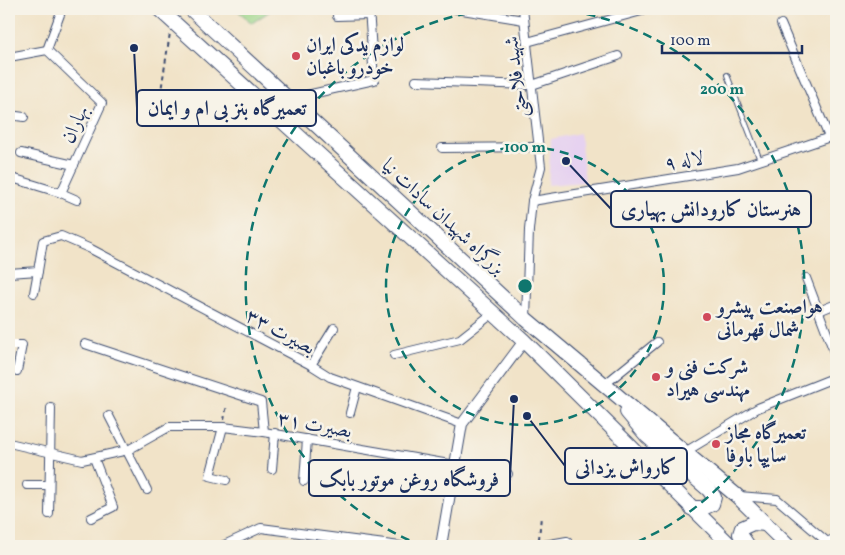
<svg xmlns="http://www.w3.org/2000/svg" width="845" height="555" font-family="Vollkorn,Amiri,serif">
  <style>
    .built { fill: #e6d2f0 }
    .green { fill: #9bd588; stroke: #5b8273 }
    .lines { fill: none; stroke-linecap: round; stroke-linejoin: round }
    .service-casing { stroke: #3b4a6e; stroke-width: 6 }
    .minor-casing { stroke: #3b4a6e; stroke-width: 10 }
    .tertiary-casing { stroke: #3b4a6e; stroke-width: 12 }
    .trunk-casing { stroke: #3b4a6e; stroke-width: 16 }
    .path { stroke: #3b4a6e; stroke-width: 2; stroke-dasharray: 4 4; stroke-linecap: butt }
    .service { stroke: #fff; stroke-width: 4 }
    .minor { stroke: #fff; stroke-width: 8 }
    .tertiary { stroke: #fff; stroke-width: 10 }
    .trunk { stroke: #fff; stroke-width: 14 }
    .ring { fill: none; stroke: #0f766e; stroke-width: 2.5; stroke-dasharray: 9 6 }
    .poi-dot { fill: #d1495b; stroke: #f7f3e8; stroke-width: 2 }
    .labels { text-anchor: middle; stroke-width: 5; stroke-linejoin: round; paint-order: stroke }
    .poi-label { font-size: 20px; font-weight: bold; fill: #1b2f5e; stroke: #f7f3e8; text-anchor: start }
    .street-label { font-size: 20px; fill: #1b2f5e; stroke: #f7f3e8 }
    .centre { fill: #0f766e; stroke: #f7f3e8; stroke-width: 2.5 }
    .ring-label { font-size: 15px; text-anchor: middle; font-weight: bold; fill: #0f766e; stroke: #f7f3e8; stroke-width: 5; stroke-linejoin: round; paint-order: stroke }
    .leader { fill: none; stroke: #1b2f5e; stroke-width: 2 }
    .callout-dot { fill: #1b2f5e; stroke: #f7f3e8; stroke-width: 2 }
    .callout { fill: #f7f3e8; stroke: #1b2f5e; stroke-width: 2 }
    .callout-label { font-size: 21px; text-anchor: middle; font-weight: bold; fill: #1b2f5e }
  </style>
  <rect width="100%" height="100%" fill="#f7f3e8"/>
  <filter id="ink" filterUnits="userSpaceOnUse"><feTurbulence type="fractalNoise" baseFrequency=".02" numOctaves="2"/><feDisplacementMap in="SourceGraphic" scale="10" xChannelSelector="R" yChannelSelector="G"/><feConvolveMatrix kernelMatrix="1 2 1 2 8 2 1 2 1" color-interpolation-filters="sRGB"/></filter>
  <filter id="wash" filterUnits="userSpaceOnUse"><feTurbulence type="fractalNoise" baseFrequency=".0096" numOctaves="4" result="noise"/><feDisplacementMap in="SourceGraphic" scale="20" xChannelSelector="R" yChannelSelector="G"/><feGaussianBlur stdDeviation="1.12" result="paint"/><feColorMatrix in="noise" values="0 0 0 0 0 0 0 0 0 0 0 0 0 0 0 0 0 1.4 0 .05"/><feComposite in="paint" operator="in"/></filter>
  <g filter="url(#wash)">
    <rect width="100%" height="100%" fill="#f1e3c8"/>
    <polygon class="built" points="580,133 585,182 548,185 551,139"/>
    <polygon class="green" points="236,9 273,9 252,23"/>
  </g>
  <g filter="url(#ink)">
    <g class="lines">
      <defs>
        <polyline id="service" points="727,75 760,160"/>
        <g id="minor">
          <polyline points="456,9 524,20"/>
          <polyline points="523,9 541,167 532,201 529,230 526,319"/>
          <polyline points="337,16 369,15"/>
          <polyline points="781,24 829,137"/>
          <polyline points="527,42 649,9"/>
          <polyline points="47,50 62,9"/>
          <polyline points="9,57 47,50 102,103 61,193 77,200"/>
          <polyline points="416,81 532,85 618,56"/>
          <polyline points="289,99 374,80 369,9"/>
          <polyline points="9,115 24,117"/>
          <polyline points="442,148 539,147"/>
          <polyline points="21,153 74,165"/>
          <polyline points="12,178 61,193"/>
          <polyline points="532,201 738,168 836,135"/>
          <polyline points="9,273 38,271 43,241 61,236 91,249 311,365 330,377 462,424"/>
          <polyline points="806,278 836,357"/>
          <polyline points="34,293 38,271"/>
          <polyline points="819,311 836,304"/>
          <polyline points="85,344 261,402 264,432"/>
          <polyline points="9,345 22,345 17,371"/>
          <polyline points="394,355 460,339 493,313"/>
          <polyline points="311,365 334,328"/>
          <polyline points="604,385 657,342"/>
          <polyline points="350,413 357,387"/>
          <polyline points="109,416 147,490"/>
          <polyline points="223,427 210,476 226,480"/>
          <polyline points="9,443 82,460 128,450 169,427 223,427 264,432 455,465"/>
          <polyline points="685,452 758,408 836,377"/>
          <polyline points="272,469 275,433"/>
          <polyline points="453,473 508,474"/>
          <polyline points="304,481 307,439"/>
          <polyline points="27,485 49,485"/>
          <polyline points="739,496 777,499 832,546"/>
          <polyline points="49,514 51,408"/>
          <polyline points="91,518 113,507 94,458"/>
          <polyline points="222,546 261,528 400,546"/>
          <polyline points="539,546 567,541"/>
          <polyline points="817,546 836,538"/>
        </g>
        <polyline id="tertiary" points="441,546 462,424 524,341"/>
        <g id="trunk">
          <polyline points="159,9 524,341 731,546"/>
          <polyline points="191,9 526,319 737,496 788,546"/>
          <polyline points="627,412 647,436 709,490 714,497 712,504 703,508 691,508"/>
          <polyline points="748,546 740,534 742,528 753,523 766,524"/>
        </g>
      </defs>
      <use href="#service" class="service-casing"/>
      <use href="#minor" class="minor-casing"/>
      <use href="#tertiary" class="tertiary-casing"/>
      <use href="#trunk" class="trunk-casing"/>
      <g class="path">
        <polyline points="158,110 170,33"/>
        <polyline points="224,420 227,405"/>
        <polyline points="539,539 541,516"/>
        <polyline points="260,546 260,538"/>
      </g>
      <use href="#service" class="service"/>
      <use href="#minor" class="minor"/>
      <use href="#tertiary" class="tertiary"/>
      <use href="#trunk" class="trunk"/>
    </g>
  </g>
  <g class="ring">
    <circle cx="525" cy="286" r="139"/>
    <path d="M423 546A279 279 0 0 1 493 9M557 9A279 279 0 0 1 627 546"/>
  </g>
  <g class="poi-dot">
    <circle cx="296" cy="56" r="5"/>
    <circle cx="707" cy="317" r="5"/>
    <circle cx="656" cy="377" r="5"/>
    <circle cx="716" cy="444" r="5"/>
  </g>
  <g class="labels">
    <g class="poi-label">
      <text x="306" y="51">لوازم یدکی ایران<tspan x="306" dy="23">خودرو باغبان</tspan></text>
      <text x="717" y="313">هواصنعت پیشرو<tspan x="717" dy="23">شمال قهرمانی</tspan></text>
      <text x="666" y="373">شرکت فنی و<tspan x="666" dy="23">مهندسی هیراد</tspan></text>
      <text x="726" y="439">تعمیرگاه مجاز<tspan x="726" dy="23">سایپا باوفا</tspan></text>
    </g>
    <g class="street-label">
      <text transform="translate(515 77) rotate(-97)" y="7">شهید فلاحتی</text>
      <text transform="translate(74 124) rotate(-66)" y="7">بهاران</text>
      <text transform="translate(684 160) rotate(-9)" y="7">لاله ۹</text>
      <text transform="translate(444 216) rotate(43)" y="7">بزرگراه شهیدان سادات نیا</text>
      <text transform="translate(281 331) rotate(28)" y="7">بصیرت ۳۳</text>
      <text transform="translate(315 424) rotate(10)" y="7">بصیرت ۳۱</text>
    </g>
  </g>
  <circle cx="525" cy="286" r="8" class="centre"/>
  <g class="ring-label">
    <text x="722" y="94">200 m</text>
    <text x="525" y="152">100 m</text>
  </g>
  <path class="leader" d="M134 48L137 108M566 161L611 209M527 416L565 466M514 399L510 478"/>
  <g class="callout-dot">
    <circle cx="134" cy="48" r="5"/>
    <circle cx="566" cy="161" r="5"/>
    <circle cx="527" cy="416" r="5"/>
    <circle cx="514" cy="399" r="5"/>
  </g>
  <g class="callout">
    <rect x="137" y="90" width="179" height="36" rx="5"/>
    <rect x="611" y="191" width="200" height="36" rx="5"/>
    <rect x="565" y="448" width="122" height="36" rx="5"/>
    <rect x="309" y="460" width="201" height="36" rx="5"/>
  </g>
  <g class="callout-label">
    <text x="227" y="115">تعمیرگاه بنز بی ام و ایمان</text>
    <text x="711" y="216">هنرستان کارودانش بهیاری</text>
    <text x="626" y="474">کارواش یزدانی</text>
    <text x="409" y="486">فروشگاه روغن موتور بابک</text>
  </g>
  <rect width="845" height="555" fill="none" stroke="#f7f3e8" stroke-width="30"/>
  <path d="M662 45v8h140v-8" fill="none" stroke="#1b2f5e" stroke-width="2.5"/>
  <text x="670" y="45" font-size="15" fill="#1b2f5e" stroke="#f7f3e8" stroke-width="4" paint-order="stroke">100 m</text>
</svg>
